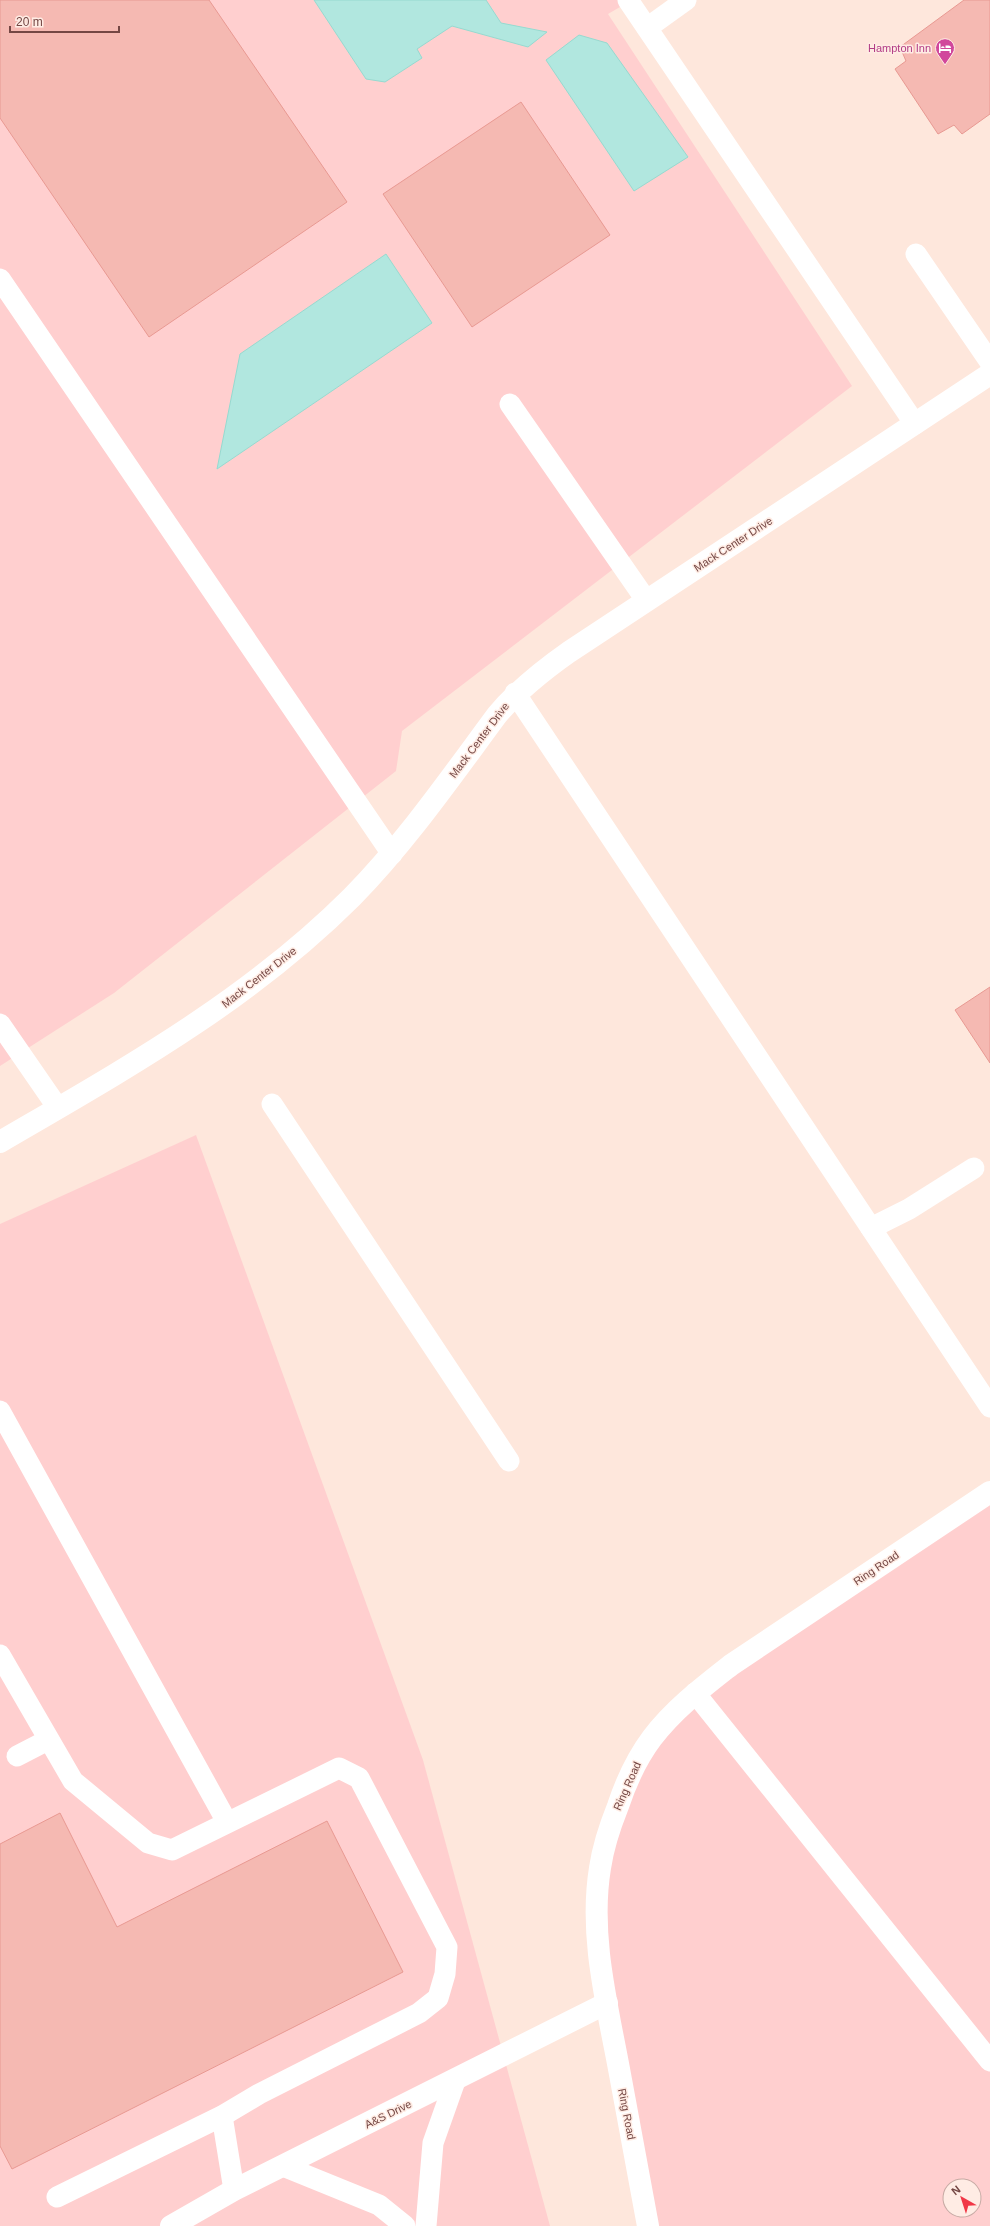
<svg xmlns="http://www.w3.org/2000/svg" width="990" height="2226" font-family="Helvetica,sans-serif">
  <style>
    .commercial { fill: #ffcfcf; fill-rule: evenodd }
    .water { fill: #b1e7df; stroke: #96dad0 }
    .building { fill: #f5b9b2; stroke: #e89992 }
    .lines { fill: none; stroke-linecap: round; stroke-linejoin: round }
    .lane { stroke: #fff; stroke-width: 21 }
    .street { stroke: #fff; stroke-width: 22 }
    .labels { text-anchor: middle; stroke-width: 3; stroke-linejoin: round; paint-order: stroke }
    .hotel-label { font-size: 11px; fill: #b23c85; stroke: #ffece4; text-anchor: end }
    .street-label { font-size: 11px; fill: #744744; stroke: #ffece4 }
  </style>
  <rect width="100%" height="100%" fill="#fee7dc"/>
  <g class="commercial">
    <polygon points="0,0 632,0 608,14 852,386 402,731 396,771 114,993 0,1066"/>
    <polygon points="196,1135 423,1760 550,2226 0,2226 0,1224"/>
    <path d="M990,1492V2226H648L607,2003V1835L675,1712ZM950,2186H974V2210H950Z"/>
  </g>
  <g class="water">
    <polygon points="314,0 486,0 501,23 547,32 528,47 452,26 417,49 422,58 385,82 366,79"/>
    <polygon points="579,35 607,43 688,157 634,191 546,60"/>
    <polygon points="386,254 432,323 217,469 240,354"/>
  </g>
  <g class="building">
    <polygon points="0,0 209,0 347,202 149,337 0,118"/>
    <polygon points="964,0 990,0 990,114 962,134 954,125 938,134 895,69 906,61 900,47"/>
    <polygon points="521,102 610,235 472,327 383,194"/>
    <polygon points="990,987 990,1063 955,1010"/>
    <polygon points="60,1813 117,1927 327,1821 403,1972 12,2169 0,2146 0,1844"/>
  </g>
  <g class="lines">
    <g class="lane">
      <polyline points="628,0 915,424"/>
      <polyline points="647,28 686,0"/>
      <polyline points="916,254 990,362"/>
      <polyline points="0,279 392,854"/>
      <polyline points="510,404 646,600"/>
      <polyline points="515,693 990,1407"/>
      <polyline points="0,1024 58,1108"/>
      <polyline points="272,1104 509,1461"/>
      <polyline points="871,1228 909,1209 974,1168"/>
      <polyline points="0,1411 227,1822"/>
      <polyline points="0,1655 73,1781 148,1843 172,1850 339,1768 359,1778 447,1947 445,1974 438,1998 419,2013 259,2094 222,2116 57,2197"/>
      <polyline points="695,1693 990,2061"/>
      <polyline points="17,1756 48,1740"/>
      <polyline points="222,2116 234,2190"/>
      <polyline points="283,2166 379,2205 405,2226"/>
      <polyline points="426,2226 433,2143 455,2081"/>
    </g>
    <g class="street">
      <path d="M0,1142C125,1069 248,1001 352,897C406,842 451,777 497,715C518,690 542,671 569,652L990,374"/>
      <polyline points="171,2226 234,2190 607,2003"/>
      <path d="M648,2226C638,2174 629,2121 619,2069C607,2004 589,1935 600,1868C603,1847 610,1826 618,1806C626,1782 637,1758 652,1738C674,1709 703,1687 731,1665L990,1492"/>
    </g>
  </g>
  <defs>
    <symbol id="hotel-pin" viewBox="-11 -11 22 30"><path d="M0 17L-7.5 6A9.5 9.5 0 1 1 7.5 6Z" fill="#d1479c" stroke="#ffece4"/><path d="M-6-4.5h1.5V1H6V5H4.5V3h-9V5H-6ZM-4 0a1.8 1.8 0 1 1 3.6 0ZM.5 0V-2.5h3Q6-2.5 6 0Z" fill="#fff"/></symbol>
  </defs>
  <g fill-rule="evenodd">
    <use href="#hotel-pin" x="934" y="37" width="22" height="30"/>
  </g>
  <g class="labels">
    <g class="hotel-label">
      <text x="931" y="52">Hampton Inn</text>
    </g>
    <g class="street-label">
      <text transform="translate(733 544) rotate(-33)" y="4">Mack Center Drive</text>
      <text transform="translate(479 740) rotate(-53)" y="4">Mack Center Drive</text>
      <text transform="translate(259 977) rotate(-38)" y="4">Mack Center Drive</text>
      <text transform="translate(876 1568) rotate(-34)" y="4">Ring Road</text>
      <text transform="translate(627 1786) rotate(-66)" y="4">Ring Road</text>
      <text transform="translate(388 2114) rotate(-26)" y="4">A&amp;S Drive</text>
      <text transform="translate(627 2114) rotate(79)" y="4">Ring Road</text>
    </g>
  </g>
  <g transform="translate(962 2198) rotate(321)"><circle r="19" fill="#ffece4" stroke="#c7aaa4"/>
  <path d="M0-3L7 15L0 10L-7 15Z" fill="#f13847"/>
  <text y="-6" font-size="11" font-weight="bold" text-anchor="middle" fill="#744744">N</text>
  </g>
  <path d="M10 26v6h109v-6" fill="none" stroke="#744744" stroke-width="2"/>
  <text x="16" y="26" font-size="12" fill="#744744" stroke="#ffece4" stroke-width="3" paint-order="stroke">20 m</text>
</svg>
